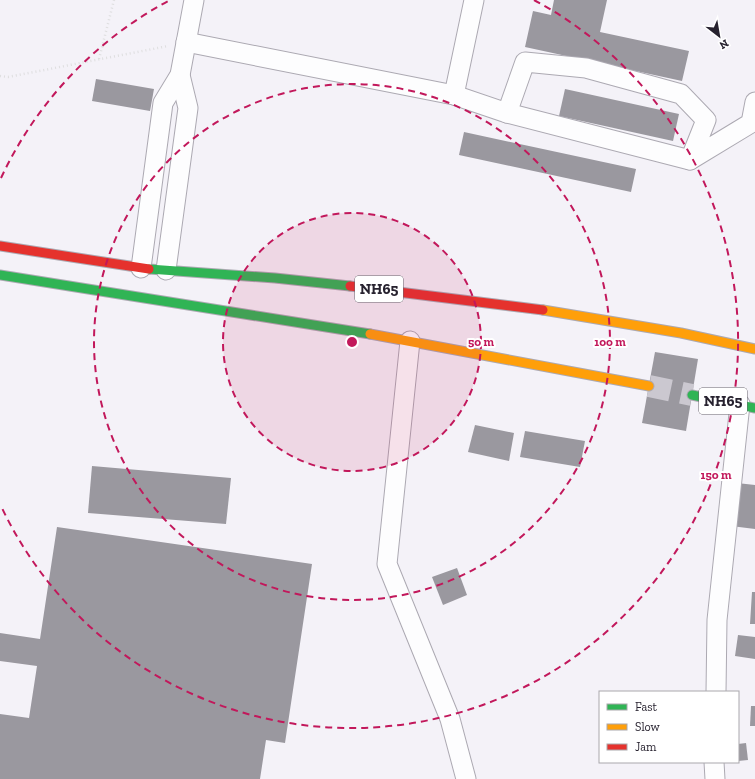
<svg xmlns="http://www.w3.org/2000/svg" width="755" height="779" font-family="'Zilla Slab',serif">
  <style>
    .building { fill: #9a989f }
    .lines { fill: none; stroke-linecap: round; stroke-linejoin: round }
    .highway-tunnel { stroke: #cbc8d0; stroke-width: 22; stroke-dasharray: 22 11; stroke-linecap: butt }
    .street-casing { stroke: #aca9b2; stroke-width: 21 }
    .fast-casing { stroke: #aca9b2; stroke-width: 11 }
    .slow-casing { stroke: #aca9b2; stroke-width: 11 }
    .jam-casing { stroke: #aca9b2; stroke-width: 11 }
    .path { stroke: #dededf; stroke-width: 2.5; stroke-dasharray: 1 3; stroke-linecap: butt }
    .street { stroke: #fdfdfe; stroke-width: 19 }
    .fast { stroke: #30b455; stroke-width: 9 }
    .slow { stroke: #ff9f0a; stroke-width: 9 }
    .jam { stroke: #e5322d; stroke-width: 9 }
    .ring { fill: none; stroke: #c2185b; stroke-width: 2; stroke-dasharray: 7 5 }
    .labels { text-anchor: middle; stroke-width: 4; stroke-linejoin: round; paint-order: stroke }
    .shield { fill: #fff; stroke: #68646d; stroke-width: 1 }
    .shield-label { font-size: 15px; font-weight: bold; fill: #27222f }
    .centre { fill: #c2185b; stroke: #fff; stroke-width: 2 }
    .ring-label { font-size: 12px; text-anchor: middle; font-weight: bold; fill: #c2185b; stroke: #fff; stroke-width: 4; stroke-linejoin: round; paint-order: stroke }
  </style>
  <rect width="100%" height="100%" fill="#f4f2f8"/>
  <g class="building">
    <polygon points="554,0 607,0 600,32 689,51 682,81 525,47 533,11 551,15"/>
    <polygon points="96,79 154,89 150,111 92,101"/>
    <polygon points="565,89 679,114 673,141 559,116"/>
    <polygon points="464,132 636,169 631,192 459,155"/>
    <polygon points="655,352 698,359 686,431 642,423"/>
    <polygon points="475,425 514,433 509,461 468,452"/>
    <polygon points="525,431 585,441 580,467 520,457"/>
    <polygon points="92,466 231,478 226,524 88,513"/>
    <polygon points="737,483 755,485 755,529 731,526"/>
    <polygon points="57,527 312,564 285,743 266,740 260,779 0,779 0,714 29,718 37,666 0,661 0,633 40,639"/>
    <polygon points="457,568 467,595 443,605 432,577"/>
    <polygon points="752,592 755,592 755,624 750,624"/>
    <polygon points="738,635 755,637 755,659 735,656"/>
    <polygon points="751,706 755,706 755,726 750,726"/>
    <polygon points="746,743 748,760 738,761 738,744"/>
  </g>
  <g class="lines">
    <polyline class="highway-tunnel" points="649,386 692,395"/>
    <defs>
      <g id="street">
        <polyline points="186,42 454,95 507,113 525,62 586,68 681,94 706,120 690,160 751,123 755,102"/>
        <polyline points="454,95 474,0"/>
        <polyline points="507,113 690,160"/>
        <polyline points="141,268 163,103 180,75 194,0"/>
        <polyline points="166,270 188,108 180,75"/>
        <polyline points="410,341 387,564 450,719 466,779"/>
        <polyline points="716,692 717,620 740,404"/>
        <polyline points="714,762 715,779"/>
      </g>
      <g id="fast">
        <polyline points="149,269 275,278 350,286"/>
        <polyline points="0,275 370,334"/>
        <polyline points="692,395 755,408"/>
      </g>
      <g id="slow">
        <polyline points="543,310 681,333 755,349"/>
        <polyline points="370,334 649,386"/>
      </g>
      <g id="jam">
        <polyline points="0,246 149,269"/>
        <polyline points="350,286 543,310"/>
      </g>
    </defs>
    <use href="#street" class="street-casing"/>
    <use href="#fast" class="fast-casing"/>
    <use href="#slow" class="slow-casing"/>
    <use href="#jam" class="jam-casing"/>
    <g class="path">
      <polyline points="99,59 114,0"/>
      <polyline points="0,76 8,77 168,46"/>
    </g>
    <use href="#street" class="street"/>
    <use href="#fast" class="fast"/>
    <use href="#slow" class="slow"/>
    <use href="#jam" class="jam"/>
  </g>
  <circle cx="352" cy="342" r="129" fill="#c2185b" fill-opacity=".12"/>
  <g class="ring">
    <circle cx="352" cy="342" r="129"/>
    <circle cx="352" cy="342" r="258"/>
    <path d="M1 178A387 387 0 0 1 170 0M534 0A387 387 0 1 1 1 506"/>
  </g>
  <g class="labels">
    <g class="shield">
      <rect x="355" y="276" width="48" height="26" rx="3"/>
      <rect x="699" y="388" width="48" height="26" rx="3"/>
    </g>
    <g class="shield-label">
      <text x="379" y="294">NH65</text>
      <text x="723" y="406">NH65</text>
    </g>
  </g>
  <circle cx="352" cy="342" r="6" class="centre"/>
  <g class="ring-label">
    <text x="481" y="346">50 m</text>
    <text x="610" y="346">100 m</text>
    <text x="716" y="479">150 m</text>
  </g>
  <rect x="599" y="691" width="140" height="72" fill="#ffffff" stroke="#a9a7ac"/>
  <rect x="607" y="704" width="20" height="6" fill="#30b455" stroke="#a9a7ac"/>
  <text x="635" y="711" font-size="12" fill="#27222f">Fast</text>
  <rect x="607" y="724" width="20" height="6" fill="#ff9f0a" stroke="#a9a7ac"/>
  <text x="635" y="731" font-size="12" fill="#27222f">Slow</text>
  <rect x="607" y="744" width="20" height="6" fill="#e5322d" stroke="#a9a7ac"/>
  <text x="635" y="751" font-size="12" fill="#27222f">Jam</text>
  <g transform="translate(719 36) rotate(149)" stroke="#ffffff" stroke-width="3" paint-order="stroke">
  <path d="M0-3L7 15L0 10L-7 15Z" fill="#27222f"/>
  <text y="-6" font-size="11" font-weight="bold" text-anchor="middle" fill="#27222f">N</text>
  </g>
</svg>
